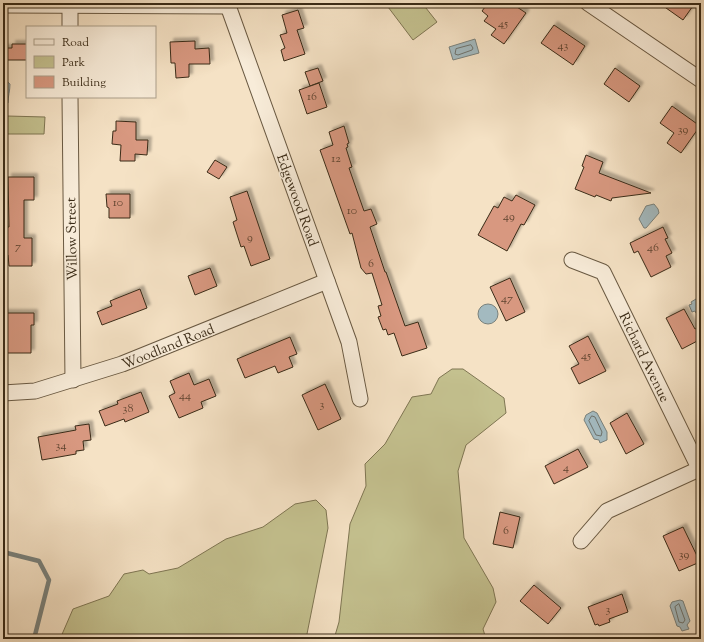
<svg xmlns="http://www.w3.org/2000/svg" width="704" height="642" font-family="'Sorts Mill Goudy',serif">
  <style>
    .green { fill: #c4c18f; stroke: #7f7653 }
    .water { fill: #a3bac0; stroke: #79817c }
    .lines { fill: none; stroke-linecap: round; stroke-linejoin: round }
    .shore { stroke: #6e726c; stroke-width: 1 }
    .stream { stroke: #79817c; stroke-width: 4.5 }
    .building { fill: #d89880; stroke: #3a2b17; filter: url(#shadow) }
    .minor-casing { stroke: #695942; stroke-width: 17 }
    .minor { stroke: #f8ecd9; stroke-width: 15 }
    .labels { text-anchor: middle; stroke-width: 3; stroke-linejoin: round; paint-order: stroke }
    .number-label { font-size: 12px; fill: #624631 }
    .street-label { font-size: 14px; fill: #3a2b17; stroke: #f8ecd9 }
  </style>
  <defs>
    <filter id="shadow"><feDropShadow dx="3.5" dy="-3.5" stdDeviation="1" flood-color="#0004"/></filter>
  </defs>
  <rect width="100%" height="100%" fill="#f5e2c5"/>
  <filter id="stains"><feTurbulence type="fractalNoise" baseFrequency=".005" numOctaves="4"/><feColorMatrix values="0 0 0 0 .2 0 0 0 0 .09 0 0 0 0 .02 0 0 0 .5 -.17"/></filter>
  <radialGradient id="worn" r=".72"><stop offset=".6" stop-color="#630" stop-opacity="0"/><stop offset="1" stop-color="#630" stop-opacity=".3"/></radialGradient>
  <g class="green">
    <polygon points="385,3 422,3 437,22 413,40"/>
    <polygon points="7,116 45,117 44,134 6,134"/>
    <polygon points="452,369 463,369 504,398 506,413 466,445 458,471 464,538 493,588 496,602 483,629 486,639 334,639 339,622 350,524 366,486 365,464 385,444 412,397 431,394 439,378"/>
    <polygon points="316,500 326,510 328,528 306,639 60,639 73,609 109,596 124,574 143,570 149,574 178,568 226,539 263,527 295,504"/>
  </g>
  <g class="water">
    <polygon points="475,39 479,53 453,60 449,47"/>
    <path d="M3,78L10,84C10,91 8,96 8,103L3,107Z"/>
    <polygon points="654,204 658,209 659,213 646,228 644,228 639,219 646,206"/>
    <polygon points="701,296 701,310 696,313 695,311 692,312 689,305 692,304 691,302"/>
    <circle cx="488" cy="314" r="10"/>
    <polygon points="593,411 597,413 607,432 607,440 600,443 599,440 594,439 584,420 586,415"/>
    <polygon points="680,600 683,601 690,621 687,625 689,629 682,631 680,627 677,626 670,606 672,602"/>
  </g>
  <g class="lines">
    <g class="shore">
      <polygon points="471,45 473,48 472,50 458,55 455,54 456,49"/>
      <polygon points="592,416 595,417 602,432 601,436 596,435 589,421"/>
      <polygon points="679,604 685,620 683,623 679,622 675,607"/>
    </g>
    <polyline class="stream" points="3,552 39,561 49,580 34,639"/>
  </g>
  <g class="building">
    <polygon points="488,3 511,3 526,13 504,44 491,35 496,29 484,21 488,16 482,11"/>
    <polygon points="659,3 695,3 683,20"/>
    <polygon points="298,10 304,28 297,30 305,54 284,61 281,50 285,48 280,35 287,33 282,15"/>
    <polygon points="554,25 585,46 573,65 541,43"/>
    <polygon points="195,41 195,49 209,48 210,64 189,64 189,77 176,78 175,63 171,63 170,42"/>
    <polygon points="12,44 27,44 27,60 3,60 3,48 12,48"/>
    <polygon points="318,68 323,81 310,86 305,72"/>
    <polygon points="615,68 640,86 629,102 604,84"/>
    <polygon points="319,83 327,107 307,114 299,90"/>
    <polygon points="672,106 700,126 681,153 667,143 674,133 660,123"/>
    <polygon points="116,121 136,122 136,140 148,140 147,155 135,154 135,161 120,161 121,145 112,144 113,131 116,131"/>
    <polygon points="344,126 349,143 347,144 348,147 346,148 352,167 349,168 364,211 371,209 377,224 370,227 385,272 386,272 405,326 418,322 427,348 402,356 394,333 388,335 386,329 383,330 378,317 381,316 378,306 382,305 372,273 366,274 361,268 352,233 350,234 320,150 333,145 329,132"/>
    <polygon points="586,155 603,162 599,173 651,193 612,198 611,201 596,195 595,197 575,189 584,167 582,166"/>
    <polygon points="215,160 227,167 219,179 207,172"/>
    <polygon points="8,177 34,177 34,200 24,200 24,238 32,238 32,266 9,266 8,255 3,255 3,227 9,227"/>
    <polygon points="247,191 270,259 251,266 244,246 241,247 233,222 237,220 230,197"/>
    <polygon points="106,194 130,194 130,218 109,218 109,208 107,207"/>
    <polygon points="516,195 535,205 524,225 521,224 507,251 478,235 494,206 498,208 504,197 512,201"/>
    <polygon points="663,227 668,238 665,239 672,253 666,256 671,267 651,277 638,251 634,253 630,243"/>
    <polygon points="210,268 217,286 195,295 188,276"/>
    <polygon points="510,278 525,312 506,321 490,287"/>
    <polygon points="140,289 147,308 102,325 97,312 112,306 110,301"/>
    <polygon points="684,309 695,329 701,326 701,339 682,349 666,318"/>
    <polygon points="3,313 34,313 34,325 31,325 31,353 4,353"/>
    <polygon points="588,336 606,371 579,384 571,368 579,364 569,346"/>
    <polygon points="290,337 297,354 289,357 293,367 278,373 275,366 245,378 237,359"/>
    <polygon points="189,373 194,385 209,379 216,396 201,402 203,408 179,418 169,396 175,393 170,381"/>
    <polygon points="325,384 341,419 318,430 302,395"/>
    <polygon points="141,392 149,412 125,422 124,419 105,426 99,411 118,404 117,401"/>
    <polygon points="627,413 644,444 626,454 610,423"/>
    <polygon points="89,424 91,440 83,441 84,450 76,451 76,454 42,460 38,437 76,430 75,426"/>
    <polygon points="578,449 588,467 554,484 545,466"/>
    <polygon points="500,512 520,517 513,548 493,544"/>
    <polygon points="683,527 700,562 679,571 663,536"/>
    <polygon points="534,585 561,608 548,624 520,601"/>
    <polygon points="622,594 628,612 609,619 610,622 599,626 598,624 595,625 588,607"/>
  </g>
  <g class="lines">
    <defs>
      <g id="minor">
        <polyline points="227,3 349,342 360,399"/>
        <polyline points="588,3 701,80"/>
        <polyline points="3,5 228,6"/>
        <polyline points="70,27 70,6"/>
        <polyline points="70,97 73,380"/>
        <polyline points="572,260 603,272 701,472"/>
        <polyline points="3,393 35,391 122,364 327,281"/>
        <polyline points="581,541 607,511 699,469"/>
      </g>
    </defs>
    <use href="#minor" class="minor-casing"/>
    <use href="#minor" class="minor"/>
  </g>
  <g class="labels">
    <g class="number-label">
      <text x="503" y="27">45</text>
      <text x="563" y="49">43</text>
      <text x="312" y="100">16</text>
      <text x="683" y="133">39</text>
      <text x="336" y="162">12</text>
      <text x="118" y="206">10</text>
      <text x="352" y="214">10</text>
      <text x="509" y="220">49</text>
      <text x="250" y="241">9</text>
      <text x="18" y="250">7</text>
      <text x="653" y="251">46</text>
      <text x="371" y="267">6</text>
      <text x="507" y="302">47</text>
      <text x="586" y="359">45</text>
      <text x="185" y="399">44</text>
      <text x="322" y="408">3</text>
      <text x="128" y="412">38</text>
      <text x="61" y="449">34</text>
      <text x="566" y="471">4</text>
      <text x="506" y="534">6</text>
      <text x="684" y="558">39</text>
      <text x="608" y="613">3</text>
    </g>
    <g class="street-label">
      <text transform="translate(298 200) rotate(70)" y="5">Edgewood Road</text>
      <text transform="translate(71 239) rotate(-91)" y="5">Willow Street</text>
      <text transform="translate(168 346) rotate(-22)" y="5">Woodland Road</text>
      <text transform="translate(645 357) rotate(64)" y="5">Richard Avenue</text>
    </g>
  </g>
  <rect width="704" height="642" fill="none" stroke="#f5e2c5" stroke-width="16"/>
  <rect x="4" y="4" width="696" height="634" fill="none" stroke="#3a2b17" stroke-width="2"/>
  <rect x="8" y="8" width="688" height="626" fill="none" stroke="#3a2b17"/>
  <rect x="26" y="26" width="130" height="72" fill="#f8ecd9" stroke="#ac9f8b"/>
  <rect x="34" y="39" width="20" height="6" fill="#f8ecd9" stroke="#ac9f8b"/>
  <text x="62" y="46" font-size="12" fill="#3a2b17">Road</text>
  <rect x="34" y="56" width="20" height="12" fill="#c4c18f" stroke="#ac9f8b"/>
  <text x="62" y="66" font-size="12" fill="#3a2b17">Park</text>
  <rect x="34" y="76" width="20" height="12" fill="#d89880" stroke="#ac9f8b"/>
  <text x="62" y="86" font-size="12" fill="#3a2b17">Building</text>
  <rect width="100%" height="100%" filter="url(#stains)"/>
  <rect width="100%" height="100%" fill="url(#worn)"/>
</svg>
